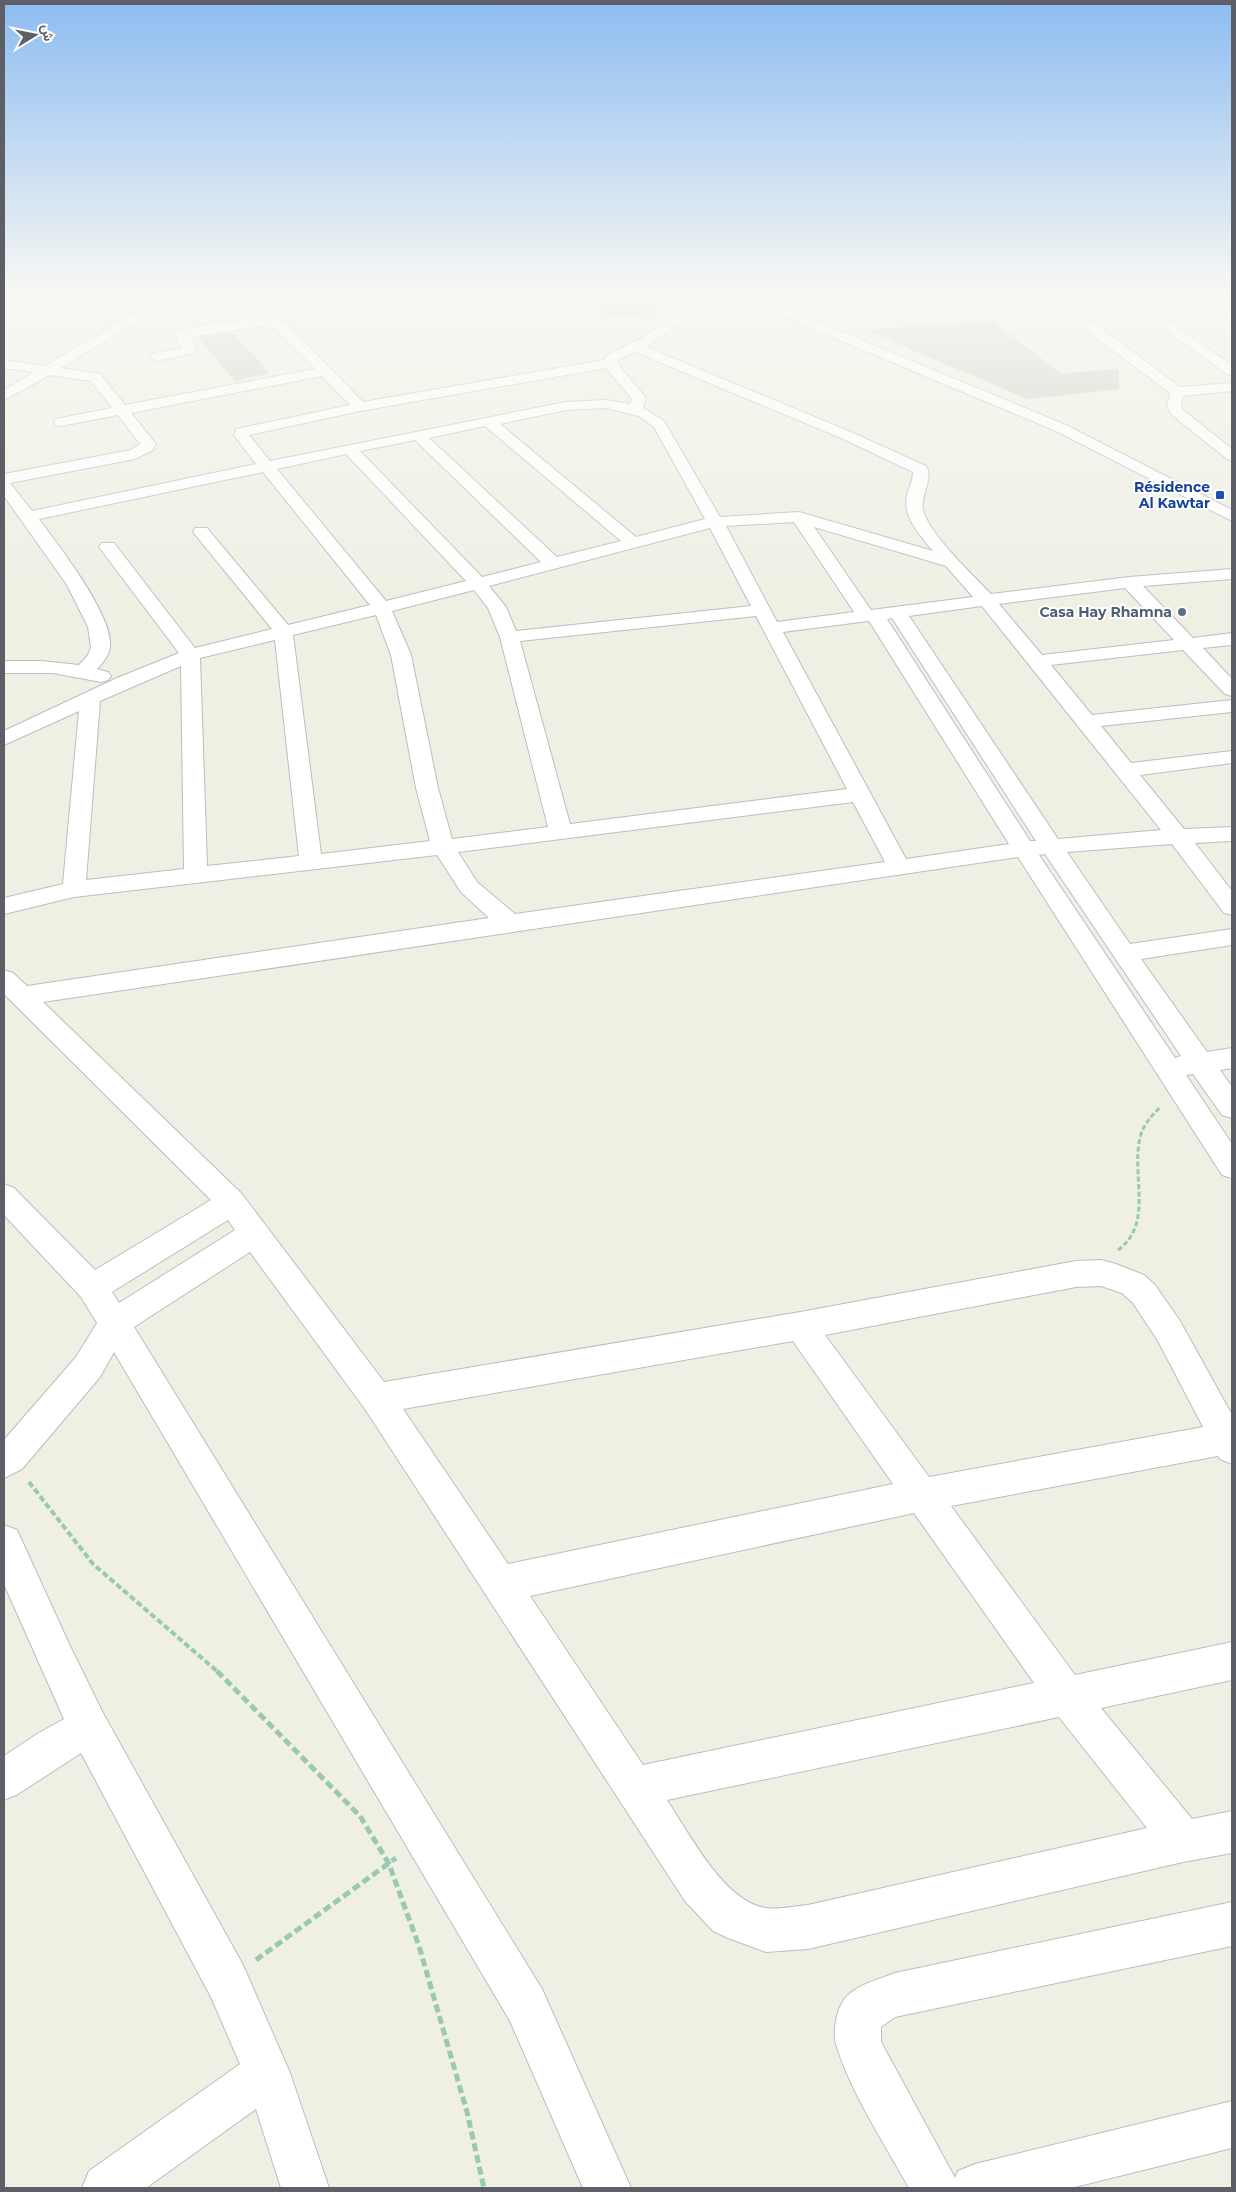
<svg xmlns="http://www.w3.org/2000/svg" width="1236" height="2192" font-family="Montserrat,Vazirmatn,sans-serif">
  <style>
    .green { fill: #c0e8c7 }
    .building { fill: #cac9c1; stroke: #d4d2c2 }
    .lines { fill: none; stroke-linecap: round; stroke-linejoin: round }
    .minor-casing { stroke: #bcbdc3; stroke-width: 2 }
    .path-far2 { stroke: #99c9ae; stroke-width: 3; stroke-dasharray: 5 2.5; stroke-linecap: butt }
    .path-far1 { stroke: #99c9ae; stroke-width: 4; stroke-dasharray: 6 3; stroke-linecap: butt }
    .path { stroke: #99c9ae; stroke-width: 5; stroke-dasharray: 8 4; stroke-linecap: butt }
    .minor { fill: #fff; fill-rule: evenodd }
    .transit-dot { fill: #1a4fb4; stroke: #fff; stroke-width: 2 }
    .service-dot { fill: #5c6f8a; stroke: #fff; stroke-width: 2 }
    .labels { text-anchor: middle; stroke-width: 4; stroke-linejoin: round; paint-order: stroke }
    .far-transit-label { font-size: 14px; font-weight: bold; fill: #164399; stroke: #fff; text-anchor: end }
    .far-service-label { font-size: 14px; font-weight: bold; fill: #4e5e75; stroke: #fff; text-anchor: end }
  </style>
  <rect width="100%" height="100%" fill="#efefe4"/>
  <polygon class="green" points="298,292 508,292 509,303 294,310"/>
  <g class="building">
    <polygon points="596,292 647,292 659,313 604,316"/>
    <polygon points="993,321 1061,374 1118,369 1119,389 1028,399 866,330"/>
    <polygon points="233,333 269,373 235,381 199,338"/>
  </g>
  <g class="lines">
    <defs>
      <g id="minor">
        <path d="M171,292H185L61,368L100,374L125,405L315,369L275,328L257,327L191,337L196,350L194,353L157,361L150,357L152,354L181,348L176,334L178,331C204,325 259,315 284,321L363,402L604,360L607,355L642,338L708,292H721L719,295L646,347L851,432L926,466C934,479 920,495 923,510C929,534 973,575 991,594L1129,577L1232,569V579L1143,586L1193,638L1232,633V645L1203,648L1232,679V696L1225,694L1183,650L1051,665L1092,715L1232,700V712L1101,726L1131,763L1232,751V763L1140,775L1184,829L1232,827V841L1195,843L1232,891V915L1224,913L1172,844L1067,852L1130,944L1232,929V945L1141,959L1207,1052L1232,1048V1068L1220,1070L1232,1087V1118L1222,1115L1193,1074L1186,1075L1232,1144V1178L1222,1175L1018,857L43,1002L242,1194L384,1382L800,1312L1076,1261L1101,1260L1116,1264L1144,1275L1155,1285L1180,1321L1232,1415V1464L1220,1459L1218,1456L951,1506L1075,1675L1232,1642V1680L1101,1708L1192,1819L1232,1811V1853L1183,1862L808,1949L766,1952L728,1938L713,1931L685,1901L365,1409L250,1252L134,1327L542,1989L631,2188H583L510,2021L114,1352L100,1377L22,1469L4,1478V1440L76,1357L97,1323L81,1297L4,1215V1184L14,1188L95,1270L211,1200L4,994V970L13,973L27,986L489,918L461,892L437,855L74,897L4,914V898L63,884L79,711L4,745V731L117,678L179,653L102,551L99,547L102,543H114L195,648L272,629L193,532L195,528H207L288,625L370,605L263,472L39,519C58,545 113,615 110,646C110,655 102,663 97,669L108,672L111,676L108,680L101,682L53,673H4V661H41L79,665L88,655L91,647L88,627L67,585L4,496V474L131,450L140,444L118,415L61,426L56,425L54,422L56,419L112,408L91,381L50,375L4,400V390L34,372L4,368V360L45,366ZM635,352L841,438L913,472C913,480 909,487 907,495C902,517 920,535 933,551L799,512L720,517L664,421L643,408L646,398L617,363L618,360ZM606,368L632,399L630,404L606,400L566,402L270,461L249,435L360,411ZM322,376L350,405L236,429L234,435L256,464L32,511L10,483L135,459L153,450L156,444L131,413ZM606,408L639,416L654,427L705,519L636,537L500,424L566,410ZM485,426L621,541L557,557L429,438ZM415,440L541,562L482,577L360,451ZM346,454L466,581L386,601L277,469ZM794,522L854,612L777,622L726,526ZM814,527L946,566L973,597L871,610ZM710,528L751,606L516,631L506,607L489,586ZM1125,588L1174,640L1042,655L999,604ZM474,590L488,608L500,637L548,827L452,839L438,788L411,655L392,611ZM982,606L1161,830L1058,839L909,616ZM376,615L391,655L416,788L430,841L321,854L293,635ZM756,616L847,789L570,824L520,641ZM892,618L1036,841H1030L887,619ZM868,621H869L1009,844L906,859L783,632ZM275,640L299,856L207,866L200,658ZM181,666L184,869L86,880L100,701ZM853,802L885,862L515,914L477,882L458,852ZM1045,854L1181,1056L1175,1058L1039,855ZM228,1220L235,1230L119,1303L112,1292ZM1101,1286L1122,1293L1133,1303L1158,1341L1203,1427L929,1477L825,1335L1076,1287ZM793,1341L893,1484L508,1564L403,1409ZM914,1513L1034,1683L643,1765L530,1596ZM1059,1717L1147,1828L808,1905C795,1906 779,1910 766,1908C724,1902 689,1833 667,1800Z"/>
        <polygon points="730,292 745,292 1066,425 1232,510 1232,521 1056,431 732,295"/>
        <polygon points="1040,292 1052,292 1180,387 1232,383 1232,391 1183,396 1181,406 1183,410 1232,449 1232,461 1227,459 1172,415 1167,406 1170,393 1043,298"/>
        <polygon points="1112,292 1125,292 1232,365 1232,375 1227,374"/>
        <polygon points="1189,292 1203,292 1232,311 1232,321 1228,320"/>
        <polygon points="4,1525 17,1530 70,1646 103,1713 243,1965 290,2073 329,2188 281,2188 256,2109 146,2188 82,2188 89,2171 240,2064 211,1997 81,1753 18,1794 4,1800 4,1756 37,1734 64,1719 4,1584"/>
        <path d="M1232,1902V1946L895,2017L881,2027V2042L955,2178L958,2171L975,2164L1232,2101V2148L1071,2188H909C885,2144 850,2092 836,2044C833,2032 836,2013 842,2003C852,1985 878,1980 895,1973Z"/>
      </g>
    </defs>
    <use href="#minor" class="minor-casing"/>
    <path class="path-far2" d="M1118,1250C1154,1224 1131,1175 1140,1138C1143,1124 1152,1116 1161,1106"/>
    <polyline class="path-far1" points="29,1482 93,1564 218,1672"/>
    <g class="path">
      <polyline points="217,1671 360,1816 389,1864 419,1946 467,2112 484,2188"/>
      <polyline points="256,1960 396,1858"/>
    </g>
    <use href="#minor" class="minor"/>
  </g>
  <linearGradient id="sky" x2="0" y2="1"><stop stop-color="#8dbcf1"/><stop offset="0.49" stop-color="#f8f8f3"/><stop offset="1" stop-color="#f8f8f3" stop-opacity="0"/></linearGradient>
  <rect width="1236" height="598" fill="url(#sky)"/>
  <rect class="transit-dot" x="1215" y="490" width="10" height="10" rx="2.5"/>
  <circle class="service-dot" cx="1182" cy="612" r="5"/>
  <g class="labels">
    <g class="far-transit-label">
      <text x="1210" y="492">Résidence<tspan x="1210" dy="16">Al Kawtar</tspan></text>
    </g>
    <g class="far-service-label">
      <text x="1172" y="617">Casa Hay Rhamna</text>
    </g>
  </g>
  <rect width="1236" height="2192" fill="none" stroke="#5c5f65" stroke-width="10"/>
  <g transform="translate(35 35) rotate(80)" stroke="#ffffff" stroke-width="4" paint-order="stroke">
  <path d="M0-4L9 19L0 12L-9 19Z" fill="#5c5f65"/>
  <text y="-8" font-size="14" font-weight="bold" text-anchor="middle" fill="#5c5f65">ش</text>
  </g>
</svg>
